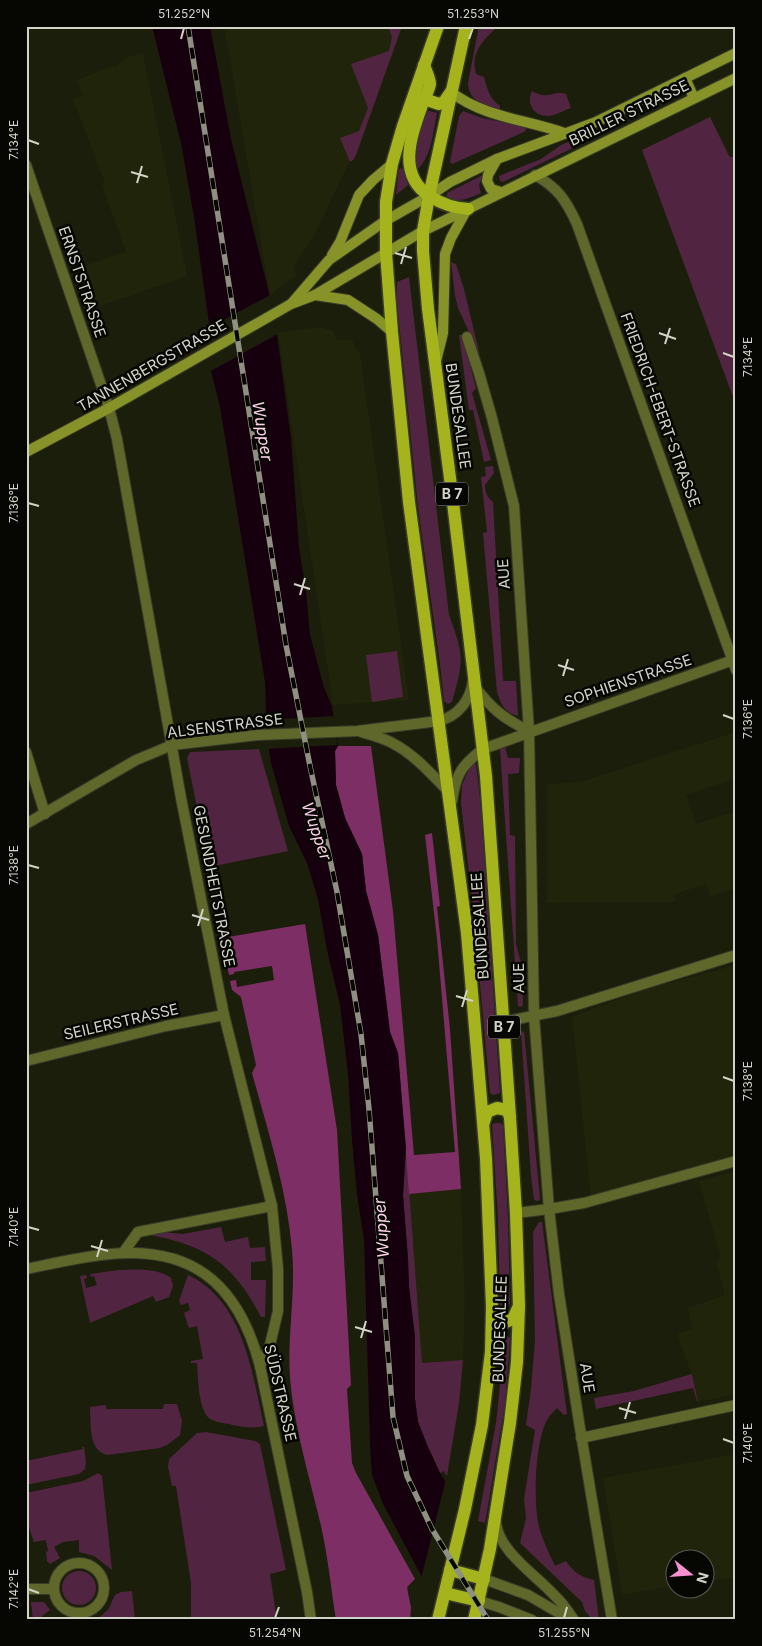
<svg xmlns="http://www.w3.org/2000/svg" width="762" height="1646" font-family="Inter,sans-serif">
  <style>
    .built { fill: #20240a }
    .green { fill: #512542 }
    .forest { fill: #7d2e64 }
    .water { fill: #17000e }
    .pier { fill: #1b1e0b }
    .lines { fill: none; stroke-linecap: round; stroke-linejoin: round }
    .minor-casing { stroke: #383b29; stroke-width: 12 }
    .tertiary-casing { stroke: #383b29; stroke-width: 12 }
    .secondary-casing { stroke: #383b29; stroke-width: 12 }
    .primary-casing { stroke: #383b29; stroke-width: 15 }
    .minor { stroke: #60672a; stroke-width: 10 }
    .tertiary { stroke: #60672a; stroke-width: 10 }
    .secondary { stroke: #879228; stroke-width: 10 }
    .primary { stroke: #a5b31d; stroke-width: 12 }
    .rail-casing { stroke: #8e9081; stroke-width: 5.5 }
    .rail { stroke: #060702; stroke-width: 4; stroke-dasharray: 11; stroke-linecap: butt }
    .ticks { fill: none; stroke: #d1d3c7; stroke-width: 2 }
    .labels { text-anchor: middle; stroke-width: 5; stroke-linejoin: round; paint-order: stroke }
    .shield { fill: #060702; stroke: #94968c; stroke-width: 1 }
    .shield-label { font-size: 14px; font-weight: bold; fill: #d1d3c7 }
    .street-label { font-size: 15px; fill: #d1d3c7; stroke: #060702 }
    .water-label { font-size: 16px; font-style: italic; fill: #ffd1ec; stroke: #060702 }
    .neatline { fill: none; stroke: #d1d3c7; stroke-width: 2 }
    .ticks-label { font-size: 12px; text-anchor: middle; fill: #d1d3c7 }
  </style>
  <rect width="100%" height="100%" fill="#1b1e0b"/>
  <g class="built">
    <polygon points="224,26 403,26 361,140 345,171 315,234 296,263 293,269 297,275 270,295"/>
    <polygon points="143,53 187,276 92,309 78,268 126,252 102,185 105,183 73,99 83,95 77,80 113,66 114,68 128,57"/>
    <polygon points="318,327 334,331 336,340 352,339 355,348 360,354 409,700 333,705 278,333"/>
    <polygon points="736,732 736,778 686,795 696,824 736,811 736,888 710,896 706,884 675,894 675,902 547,903 547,784 580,782"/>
    <polygon points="736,965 736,1158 591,1198 572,1017 639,991"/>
    <polygon points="736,1171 736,1394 698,1402 694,1381 677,1334 692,1329 688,1308 725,1295 716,1261 721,1259 699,1181"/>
    <polygon points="461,1189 465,1301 463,1360 422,1363 409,1194"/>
    <polygon points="736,1454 736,1577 705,1582 704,1558 674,1558 674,1586 622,1595 603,1478"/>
  </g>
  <g class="green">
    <polygon points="388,26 402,26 356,155 353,160 350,162 340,138 359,131 368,108 351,64 389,51 392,37"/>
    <path d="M479,26H498C484,40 470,51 476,74L484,77C487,89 490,99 500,106V110C484,105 469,102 468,83Z"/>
    <path d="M532,91C549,101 551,90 566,94L571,108C564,110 555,116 548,116C533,116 526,102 532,91Z"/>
    <path d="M426,110L437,113C433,131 432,154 419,168H416C412,149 420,129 426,110Z"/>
    <polygon points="463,111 482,118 522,126 525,127 526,131 452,164 450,162 459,116"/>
    <polygon points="710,117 729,156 736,159 736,405 642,150"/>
    <polygon points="578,138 579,145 503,182 500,181 499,176 541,159 561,145"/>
    <polygon points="402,168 408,185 396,195 399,169"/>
    <path d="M483,175L479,185L481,193C471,198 458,203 447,198V193Z"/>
    <polygon points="451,262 456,264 464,289 480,356 458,308 455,296"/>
    <path d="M409,277L449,615C464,656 464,660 452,702L448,704L444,701L440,664L418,507L397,303V282Z"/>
    <polygon points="459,335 462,335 476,388 472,393 491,460 484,462 473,410 469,410"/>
    <path d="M493,466L494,473L485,485C485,493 487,497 493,502L503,681H516L518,716C505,713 501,705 497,692L483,533L487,532L481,477L486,476L485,467Z"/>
    <polygon points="397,651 403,697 372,702 366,655"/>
    <polygon points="505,747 508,758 520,758 519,773 508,774 510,835 515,836 516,944 522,967 523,1005 521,1007 518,1006 500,749"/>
    <polygon points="259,749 288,851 209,867 187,758 190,752"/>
    <polygon points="474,763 476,764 481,808 500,1093 493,1095 490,1093 473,908 461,803 462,785 471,765"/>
    <polygon points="521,1031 524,1032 540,1199 538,1201 534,1200 531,1176"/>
    <polygon points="494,1123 500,1123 503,1125 508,1219 510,1304 507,1309 503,1309 500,1306 498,1218 492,1125"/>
    <polygon points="406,1148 422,1363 463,1360 459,1403 447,1476 444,1471 440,1473 428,1447 418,1422 415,1399 415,1337 409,1287 408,1259 403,1195"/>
    <path d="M539,1222H542L567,1414L564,1415L557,1408C553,1412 550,1415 547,1420C535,1442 533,1502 539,1527C543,1541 549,1553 555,1566L566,1561C574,1573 581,1577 594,1580L599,1620H593L585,1611L582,1602L520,1543L526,1518L524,1499L535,1430L526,1425L531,1389L535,1340L533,1232Z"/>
    <path d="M221,1227L225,1242L248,1237L250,1248L265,1247L266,1261L251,1262V1280H266L265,1317H261C234,1265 207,1245 149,1235L163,1232L183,1234Z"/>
    <path d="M119,1270C135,1269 157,1268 171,1278L173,1286L169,1297L156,1302L153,1296L90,1323L80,1276L86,1275L87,1278L84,1279L86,1288L97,1285L94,1276L91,1277L90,1274Z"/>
    <path d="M188,1275C244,1301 252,1373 264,1426C253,1429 244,1427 233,1425C225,1423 217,1423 210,1419C198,1410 198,1377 197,1363H191V1361L203,1359L197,1326L189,1328L184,1313L190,1310L188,1303L181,1305L179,1301Z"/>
    <polygon points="505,1334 510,1338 505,1404 485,1523 478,1521 496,1423 500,1385 500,1338"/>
    <polygon points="692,1374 698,1402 697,1401 693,1388 596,1409 594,1398 634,1391"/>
    <path d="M164,1404H177L182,1421L180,1435L167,1445L160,1448L107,1455C88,1450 91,1424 90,1407L106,1405V1409H163Z"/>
    <polygon points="206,1432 255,1441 260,1444 286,1570 270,1574 277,1620 191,1620 191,1583 176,1486 172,1486 168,1467 169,1459 197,1433"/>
    <polygon points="82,1447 84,1447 86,1462 85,1469 79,1474 26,1485 26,1461 83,1449"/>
    <polygon points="98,1473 102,1476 112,1570 94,1556 79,1552 79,1540 63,1542 54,1547 60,1558 50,1564 47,1561 46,1552 48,1551 46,1540 34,1542 26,1519 26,1493 83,1481"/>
    <circle cx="79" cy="1588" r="17"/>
    <polygon points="132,1591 135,1620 96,1620 108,1610 115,1595 121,1592"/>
    <polygon points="31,1602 44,1602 50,1610 41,1617 43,1620 33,1620"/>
  </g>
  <g class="forest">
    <polygon points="338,746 371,746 393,911 414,1155 455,1152 437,939 425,835 432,833 440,906 437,907 450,1029 461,1189 409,1194 398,1053 390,1032 378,935 366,891 362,854 345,818 336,785 335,751"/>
    <path d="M305,924L337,1130L351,1385L347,1389L352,1463L356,1473L415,1579L407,1587L411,1608L410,1620H336C331,1589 328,1557 321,1526C310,1479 294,1426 290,1378C287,1336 296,1293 292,1250C287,1190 268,1131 252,1073L256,1065L241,997L232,990L230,981L236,980L237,987L274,980L272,966L234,972V974L229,975L222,938Z"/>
  </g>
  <polygon class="water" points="152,26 210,26 231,139 269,293 277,335 291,438 299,548 306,591 310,635 324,688 332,706 338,746 335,751 336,785 345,818 362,854 366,891 378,935 390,1032 398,1053 406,1148 403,1195 408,1259 409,1287 415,1337 415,1399 418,1422 428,1447 440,1473 529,1620 423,1579 383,1504 372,1475 370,1444 364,1240 357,1194 352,1140 348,1074 340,1005 327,950 318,899 307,863 289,826 271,763 267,739 265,682 220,407 211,371 210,330 194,217 181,143"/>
  <g class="pier">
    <polygon points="270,295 278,334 209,372 207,329"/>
    <polygon points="335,716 337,745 266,749 264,720"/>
    <polygon points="446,1479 532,1618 532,1620 445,1620 421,1579"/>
  </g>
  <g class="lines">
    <defs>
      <g id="minor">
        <polyline points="26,165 109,408 117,439 181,798 224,1015 272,1206 278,1269 278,1311 270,1345 260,1366"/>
        <path d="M535,175C558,188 566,200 577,224L736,670"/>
        <polyline points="467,337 479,373 492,418 514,506 529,731 534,1016 549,1209 559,1294 579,1422 612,1620"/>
        <path d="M475,687C493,710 503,718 529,731"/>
        <polyline points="26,752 45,814"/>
        <path d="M452,801C456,774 461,766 483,749L736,659"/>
        <polyline points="503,1022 557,1011 736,955"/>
        <polyline points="26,1061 166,1026 224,1015"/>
        <polyline points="516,1213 549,1209 584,1203 736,1161"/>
        <polyline points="123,1253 138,1232 272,1206"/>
        <polyline points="581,1438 736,1405"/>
        <circle cx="79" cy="1588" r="25"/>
        <polyline points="26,1589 54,1589"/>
      </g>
      <g id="tertiary">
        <path d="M361,732C372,735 384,738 394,744C415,755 432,775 448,791"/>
        <path d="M26,824L136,760L172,745L258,735L357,731L439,721C458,716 471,700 473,680"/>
        <path d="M26,1269C51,1264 76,1258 101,1255C190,1243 238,1282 260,1366L307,1592L311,1620"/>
        <path d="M496,1522C498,1551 536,1575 554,1595C562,1602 568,1611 574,1620"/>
        <polyline points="484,1579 528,1595 559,1613 568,1612"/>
        <polyline points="479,1601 499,1607 532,1620"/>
      </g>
      <g id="secondary">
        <polyline points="685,78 694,98"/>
        <path d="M451,92C485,118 525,119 564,133"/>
        <polyline points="497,159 488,175 487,181 491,189 501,192"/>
        <polyline points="332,255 340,242 359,195 373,180 392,164"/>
        <polyline points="315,295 348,300 377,319 392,332"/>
        <polyline points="292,303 329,260 385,221 429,196 450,182 497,159 596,122 736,53"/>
        <polyline points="436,361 443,333 445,254 451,238 467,209"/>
        <polyline points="26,452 109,408 291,304 315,295 423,231 736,78"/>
      </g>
      <g id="primary">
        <polyline points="438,26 403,126 392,164 386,202 386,253 392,332 409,502 467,933 486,1158 492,1307 491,1352 482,1425 465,1509 438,1620"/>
        <polyline points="466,26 429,196 423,231 423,251 428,309 450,478 486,776 510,1117 516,1213 519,1306 517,1362 510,1423 490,1549 474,1620"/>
        <path d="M424,65C426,71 430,79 430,84C429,90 425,97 423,102C412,134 395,175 431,197C442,204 455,208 468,209"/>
        <polyline points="424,99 439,104 444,102 451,92"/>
        <polyline points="484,1122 487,1112 497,1108 507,1110 510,1117"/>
        <path d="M492,1308C494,1316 496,1320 503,1323L513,1319L518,1308"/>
        <polyline points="450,1570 484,1579"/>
        <polyline points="445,1593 479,1601"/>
      </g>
    </defs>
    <use href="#minor" class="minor-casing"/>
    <use href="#tertiary" class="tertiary-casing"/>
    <use href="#secondary" class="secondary-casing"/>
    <use href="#primary" class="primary-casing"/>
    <use href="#minor" class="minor"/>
    <use href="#tertiary" class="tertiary"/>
    <use href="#secondary" class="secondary"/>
    <use href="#primary" class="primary"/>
    <defs>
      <polyline id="rail" points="188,26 286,645 310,766 337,892 361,1034 369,1109 393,1417 407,1476 432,1529 488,1620"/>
    </defs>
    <use href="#rail" class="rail-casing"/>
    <use href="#rail" class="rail"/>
  </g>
  <path class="ticks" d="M181,39L184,28M469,39L473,28M28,140L39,144M131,172L148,177M137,183L142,166M395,253L412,258M401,264L406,247M659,333L676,339M665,344L670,328M723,353L734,357M28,503L39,506M294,584L310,589M300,595L305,578M558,665L574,670M563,676L568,659M723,715L734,719M28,865L39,868M192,915L209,920M198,926L203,909M456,996L473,1001M462,1007L467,990M723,1077L734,1081M28,1227L39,1230M91,1246L108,1251M97,1257L102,1240M355,1327L372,1332M361,1338L366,1321M619,1408L636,1413M625,1419L630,1402M723,1439L734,1443M28,1589L39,1593M275,1618L279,1607M564,1618L567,1607"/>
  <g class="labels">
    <g class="shield">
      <rect x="436" y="482.5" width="32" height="23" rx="4"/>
      <rect x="488" y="1015.5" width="32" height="23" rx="4"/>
    </g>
    <g class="shield-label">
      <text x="452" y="499">B 7</text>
      <text x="504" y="1032">B 7</text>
    </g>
    <g class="street-label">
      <text transform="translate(629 113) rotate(-26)" y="5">BRILLER STRASSE</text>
      <text transform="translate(82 282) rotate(71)" y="5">ERNSTSTRASSE</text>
      <text transform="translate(152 366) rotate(-30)" y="5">TANNENBERGSTRASSE</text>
      <text transform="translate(660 410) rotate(70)" y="5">FRIEDRICH-EBERT-STRASSE</text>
      <text transform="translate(458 416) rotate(82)" y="5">BUNDESALLEE</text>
      <text transform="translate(504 574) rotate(-94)" y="5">AUE</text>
      <text transform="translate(628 681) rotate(-19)" y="5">SOPHIENSTRASSE</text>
      <text transform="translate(225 726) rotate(-7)" y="5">ALSENSTRASSE</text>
      <text transform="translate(214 886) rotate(79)" y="5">GESUNDHEITSTRASSE</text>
      <text transform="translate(480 926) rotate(-94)" y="5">BUNDESALLEE</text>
      <text transform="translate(519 978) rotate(-91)" y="5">AUE</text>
      <text transform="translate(121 1022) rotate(-13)" y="5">SEILERSTRASSE</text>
      <text transform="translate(500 1329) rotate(-88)" y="5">BUNDESALLEE</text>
      <text transform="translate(587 1378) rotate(81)" y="5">AUE</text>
      <text transform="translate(280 1393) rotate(77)" y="5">SÜDSTRASSE</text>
    </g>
    <g class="water-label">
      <text transform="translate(263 431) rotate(81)" y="6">Wupper</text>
      <text transform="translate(317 831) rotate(71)" y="6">Wupper</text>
      <text transform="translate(381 1228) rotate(-94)" y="6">Wupper</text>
    </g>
  </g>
  <rect width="762" height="1646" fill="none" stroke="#060702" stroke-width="55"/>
  <g transform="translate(690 1574) rotate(107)"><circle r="24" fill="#060702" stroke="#575951"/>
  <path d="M0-4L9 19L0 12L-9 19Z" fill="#f590d1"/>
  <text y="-8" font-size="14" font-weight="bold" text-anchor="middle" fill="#d1d3c7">N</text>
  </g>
  <rect x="28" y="28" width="706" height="1590" class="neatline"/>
  <g class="ticks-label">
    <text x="184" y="18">51.252°N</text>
    <text x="473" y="18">51.253°N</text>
    <text transform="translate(14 140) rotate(-90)" y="4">7.134°E</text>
    <text transform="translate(748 357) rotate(-90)" y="4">7.134°E</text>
    <text transform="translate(14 503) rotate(-90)" y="4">7.136°E</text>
    <text transform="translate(748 719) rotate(-90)" y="4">7.136°E</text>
    <text transform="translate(14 865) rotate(-90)" y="4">7.138°E</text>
    <text transform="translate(748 1081) rotate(-90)" y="4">7.138°E</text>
    <text transform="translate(14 1227) rotate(-90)" y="4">7.140°E</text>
    <text transform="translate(748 1443) rotate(-90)" y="4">7.140°E</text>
    <text transform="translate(14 1589) rotate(-90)" y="4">7.142°E</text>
    <text x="275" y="1637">51.254°N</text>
    <text x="564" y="1637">51.255°N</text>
  </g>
</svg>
